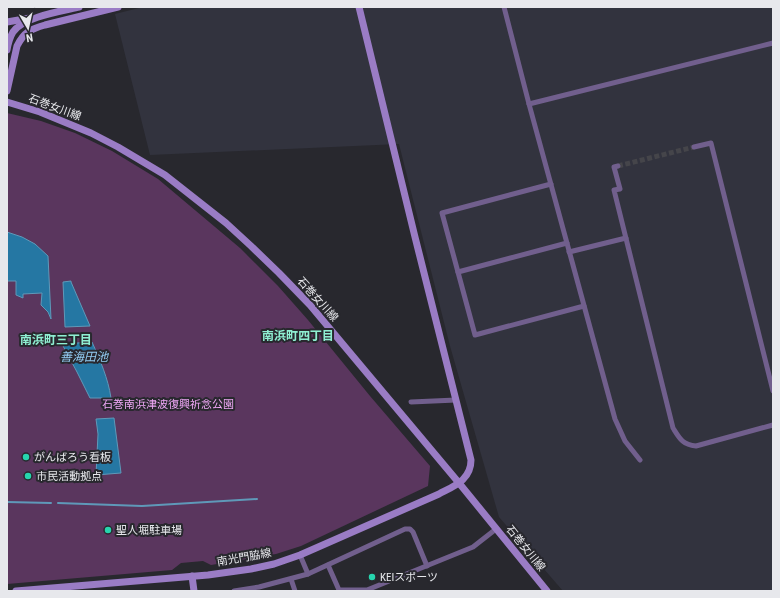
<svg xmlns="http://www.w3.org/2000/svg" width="780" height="598" font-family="'Roboto Condensed','Noto Sans JP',sans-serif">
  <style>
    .built { fill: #32333e }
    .green { fill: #5a365e }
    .water { fill: #2577a3; stroke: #5f99b9 }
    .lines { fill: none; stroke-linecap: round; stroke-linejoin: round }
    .stream { stroke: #5f99b9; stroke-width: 2 }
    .street-tunnel { stroke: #45454a; stroke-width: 5; stroke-dasharray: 5 2.5; stroke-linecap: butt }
    .street { stroke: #715f8d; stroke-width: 5 }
    .secondary { stroke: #9a7cc5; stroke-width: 7 }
    .poi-dot { fill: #26d5ae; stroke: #28282e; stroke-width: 1.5 }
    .labels { text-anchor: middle; stroke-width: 4; stroke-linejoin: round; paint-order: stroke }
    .street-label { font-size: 11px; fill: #e7e8ec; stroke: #28282e }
    .park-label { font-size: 11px; fill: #f0a8f7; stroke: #28282e }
    .poi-label { font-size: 11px; fill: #e7e8ec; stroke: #28282e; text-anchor: start }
    .neighbourhood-label { font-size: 12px; font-weight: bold; fill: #8fefd2; stroke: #28282e }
    .water-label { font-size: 12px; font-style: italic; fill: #92ccf1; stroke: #28282e }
  </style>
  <rect width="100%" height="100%" fill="#28282e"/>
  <polygon class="built" points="143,7 773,7 773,591 563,591 499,517 450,346 399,144 150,155 115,14"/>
  <polygon class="green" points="7,113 41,121 75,133 112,151 158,179 240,248 278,286 308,320 370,396 430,466 428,486 301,546 276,554 211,565 203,561 181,563 172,570 7,584"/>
  <g class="water">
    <polygon points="7,232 22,237 35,244 48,256 51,319 48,312 41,305 42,293 23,294 23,298 16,295 16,281 7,281"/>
    <polygon points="71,281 71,282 90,326 65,327 63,282"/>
    <path d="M92,342C100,360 108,378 111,398H90L77,372L62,344Z"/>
    <polygon points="114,418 121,473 96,475 98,434 96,419"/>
  </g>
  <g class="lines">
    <g class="stream">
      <polyline points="7,502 51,503"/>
      <polyline points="58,503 142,506 257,499"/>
    </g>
    <polyline class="street-tunnel" points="618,166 694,147"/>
    <g class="street">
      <polyline points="504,7 529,104 615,419 625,441 640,460"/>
      <polyline points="529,104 773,43"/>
      <polyline points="694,147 711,143 773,391"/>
      <path d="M618,166L614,167L620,189L614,190L673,428C680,439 682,444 696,446L773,425"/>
      <polyline points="551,184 442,213 475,335 584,306"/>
      <polyline points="569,252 626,238"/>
      <polyline points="458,272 567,243"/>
      <polyline points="411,402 456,400"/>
      <polyline points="300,555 308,574"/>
      <polyline points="328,565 339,590 367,590 473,547 496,529"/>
      <polyline points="291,579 295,591"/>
      <polyline points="234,591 259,587 308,574 405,529 410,529 413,532 427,566"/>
    </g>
    <g class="secondary">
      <polyline points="7,22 30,18"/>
      <path d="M7,50C8,44 10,37 13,32C23,17 62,11 79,7"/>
      <path d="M7,91L17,46C24,32 31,29 45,25L118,7"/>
      <polyline points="7,102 40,112 91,133 118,147 165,175 226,223 251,246 279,273 310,305 459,483 547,591"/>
      <polyline points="192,576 194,591"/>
      <path d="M16,591L208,575L251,569L274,564L300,555L439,494C454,486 471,480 471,460L415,237L359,7"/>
    </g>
  </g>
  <g class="poi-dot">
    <circle cx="26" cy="457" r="4"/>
    <circle cx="28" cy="476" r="4"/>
    <circle cx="108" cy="530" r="4"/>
    <circle cx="372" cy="577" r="4"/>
  </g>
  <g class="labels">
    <g class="street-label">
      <text transform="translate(55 107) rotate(20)" y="4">石巻女川線</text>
      <text transform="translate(318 299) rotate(48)" y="4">石巻女川線</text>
      <text transform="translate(526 548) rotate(51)" y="4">石巻女川線</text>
      <text transform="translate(244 557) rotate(-10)" y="4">南光門脇線</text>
    </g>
    <g class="park-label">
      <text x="168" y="408">石巻南浜津波復興祈念公園</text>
    </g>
    <g class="poi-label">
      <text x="34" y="461">がんばろう看板</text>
      <text x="36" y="480">市民活動拠点</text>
      <text x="116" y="534">聖人堀駐車場</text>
      <text x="380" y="581">KEIスポーツ</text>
    </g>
    <g class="neighbourhood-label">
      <text x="298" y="340">南浜町四丁目</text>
      <text x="56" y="344">南浜町三丁目</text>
    </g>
    <g class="water-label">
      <text x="84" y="361">善海田池</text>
    </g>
  </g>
  <rect width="780" height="598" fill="none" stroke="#e7e8ec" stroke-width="16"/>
  <g transform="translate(28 28) rotate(171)" stroke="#28282e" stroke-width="3" paint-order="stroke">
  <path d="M0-3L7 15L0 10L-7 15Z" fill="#e7e8ec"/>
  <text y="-6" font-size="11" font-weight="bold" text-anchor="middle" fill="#e7e8ec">N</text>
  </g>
</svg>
